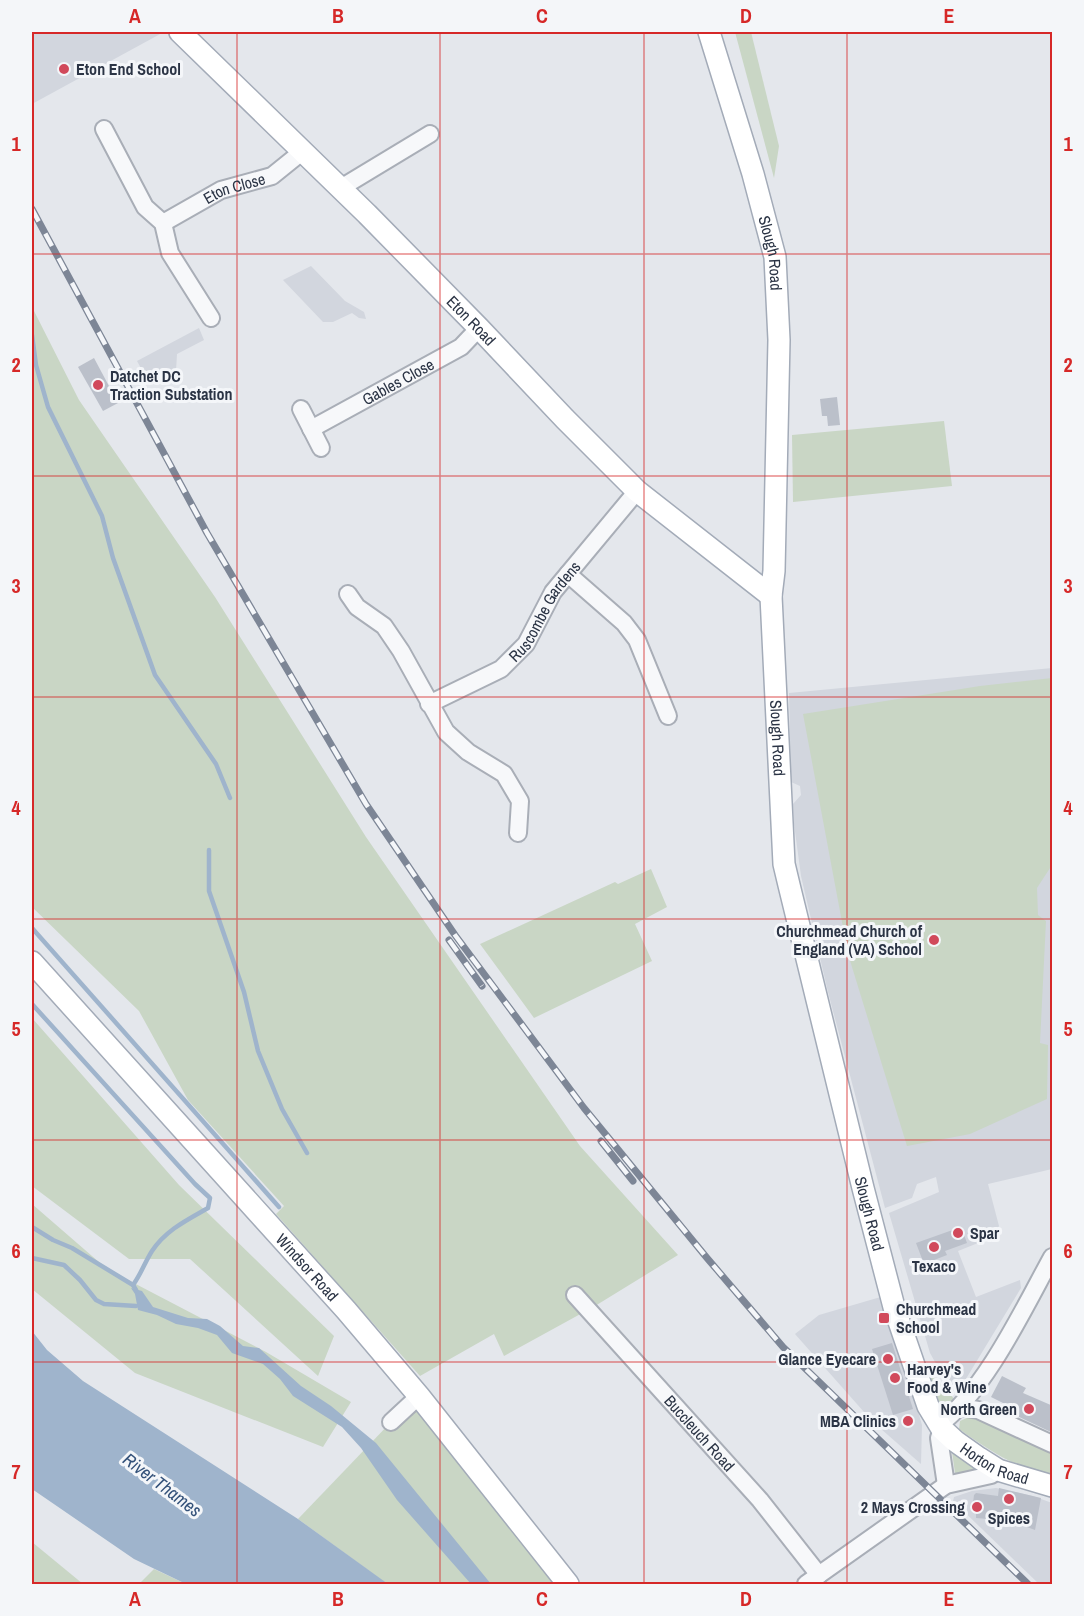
<svg xmlns="http://www.w3.org/2000/svg" width="1084" height="1616" font-family="'Archivo Narrow',sans-serif">
  <style>
    .built { fill: #d2d6de }
    .green { fill: #c9d6c5 }
    .water { fill: #9fb4cc }
    .lines { fill: none; stroke-linecap: round; stroke-linejoin: round }
    .stream { stroke: #9fb4cc; stroke-width: 4.5 }
    .building { fill: #bbc0ca }
    .minor-casing { stroke: #a9aeb7; stroke-width: 20 }
    .major-casing { stroke: #a3abb8; stroke-width: 24 }
    .minor { stroke: #f7f8fa; stroke-width: 16 }
    .major { stroke: #fff; stroke-width: 21 }
    .rail-casing { stroke: #7d8696; stroke-width: 7 }
    .rail { stroke: #f4f6f9; stroke-width: 4.5; stroke-dasharray: 14; stroke-linecap: butt }
    .grid { fill: none; stroke: #d62828; stroke-width: 1.5; stroke-opacity: 0.55 }
    .poi-dot { fill: #d1495b; stroke: #f4f6f9; stroke-width: 2 }
    .labels { text-anchor: middle; stroke-width: 6; stroke-linejoin: round; paint-order: stroke }
    .poi-label { font-size: 16px; font-weight: bold; fill: #2b3445; stroke: #f4f6f9; text-anchor: start }
    .street-label { font-size: 16px; fill: #2b3445; stroke: #f4f6f9 }
    .water-label { font-size: 18px; font-style: italic; fill: #34527a; stroke: #f4f6f9 }
    .neatline { fill: none; stroke: #d62828; stroke-width: 2 }
    .grid-label { font-size: 20px; text-anchor: middle; font-weight: bold; fill: #d62828 }
  </style>
  <rect width="100%" height="100%" fill="#e4e7ec"/>
  <g class="built">
    <polygon points="32,32 161,32 162,33 32,104"/>
    <polygon points="311,266 345,301 364,312 366,319 359,318 352,313 333,322 323,322 283,280"/>
    <polygon points="199,328 204,340 177,354 176,371 169,375 163,373 148,381 137,361"/>
    <polygon points="1052,668 1052,1169 988,1184 999,1226 993,1237 958,1251 976,1297 1020,1280 1021,1288 958,1392 940,1371 930,1353 889,1213 939,1192 936,1177 917,1184 912,1198 885,1208 828,992 801,876 794,824 793,804 801,795 800,786 791,782 789,693"/>
    <polygon points="884,1296 922,1425 921,1464 872,1421 795,1334 819,1315"/>
    <polygon points="996,1488 1033,1496 1052,1503 1052,1584 1039,1584 953,1501 954,1497 972,1491"/>
  </g>
  <g class="green">
    <polygon points="735,32 751,32 779,146 774,178"/>
    <polygon points="32,307 79,400 215,597 366,837 580,1146 678,1255 595,1306 504,1356 494,1334 420,1376 276,1214 284,1206 188,1100 139,1011 32,907"/>
    <polygon points="944,421 952,486 793,502 792,435"/>
    <polygon points="1052,678 1052,865 1037,888 1038,915 1046,921 1040,1043 1048,1045 1047,1099 970,1134 907,1146 848,954 803,714 980,686"/>
    <polygon points="651,869 667,907 635,924 652,961 534,1018 480,944 615,882 618,884"/>
    <polygon points="32,1018 179,1185 334,1336 318,1376 190,1259 129,1259 32,1186"/>
    <polygon points="32,1204 107,1269 266,1352 351,1402 323,1447 135,1373 32,1289"/>
    <polygon points="922,1363 956,1401 949,1408 941,1407"/>
    <polygon points="419,1396 571,1584 387,1584 298,1519 391,1422"/>
    <path d="M973,1415L1052,1447V1475C1016,1469 989,1450 959,1429L960,1421Z"/>
    <polygon points="952,1452 979,1469 958,1474 955,1473"/>
    <polygon points="32,1542 83,1584 32,1584"/>
    <polygon points="154,1569 186,1584 139,1584"/>
  </g>
  <g class="water">
    <polygon points="131,1288 142,1291 153,1307 188,1318 207,1319 220,1326 243,1346 259,1348 301,1386 331,1406 376,1443 491,1584 471,1584 397,1500 361,1448 342,1427 293,1396 280,1379 263,1364 232,1353 217,1335 198,1328 176,1324 157,1315 138,1310 135,1294"/>
    <polygon points="32,1331 47,1350 83,1381 298,1519 388,1584 186,1584 134,1559 32,1489"/>
  </g>
  <g class="lines">
    <g class="stream">
      <polyline points="32,335 36,365 48,407 102,516 113,558 155,675 216,764 230,798"/>
      <polyline points="209,850 209,891 244,992 258,1051 282,1109 307,1153"/>
      <polyline points="32,928 279,1207"/>
      <path d="M32,1004L195,1184L210,1198L208,1208C187,1220 166,1230 152,1251C145,1262 141,1274 133,1285"/>
      <polyline points="32,1227 53,1240 72,1248 133,1285 136,1290"/>
      <polyline points="32,1258 64,1265 80,1280 96,1300 104,1304 136,1306"/>
    </g>
  </g>
  <g class="building">
    <polygon points="94,358 118,403 103,411 78,367"/>
    <polygon points="837,397 840,425 828,426 827,416 822,416 820,399"/>
    <polygon points="961,1227 967,1243 945,1251 947,1255 924,1264 916,1243"/>
    <polygon points="892,1343 913,1409 893,1415 872,1349"/>
    <polygon points="1002,1376 1026,1388 1023,1393 1053,1406 1053,1433 1015,1415 1017,1410 991,1397"/>
    <polygon points="999,1488 1041,1498 1035,1530 1019,1524 1020,1521 989,1514 988,1519 976,1518 976,1512 972,1511 974,1495 976,1493 998,1496"/>
  </g>
  <g class="lines">
    <defs>
      <g id="minor">
        <polyline points="104,129 145,207 163,223 170,253 211,318"/>
        <polyline points="339,189 430,134"/>
        <path id="s1" d="M163,223L221,190L272,176L303,151"/>
        <polyline points="301,409 321,448"/>
        <path id="s2" d="M311,429L461,347L479,328"/>
        <polyline points="568,574 624,623 637,640 668,716"/>
        <polyline points="348,594 357,607 384,626 401,651 446,732 468,752 504,774 520,801 518,833"/>
        <path id="s3" d="M429,704L501,669L526,644L553,592L637,491"/>
        <path id="s4" d="M575,1295L760,1500L819,1575"/>
        <polyline points="960,1407 978,1410 1052,1444"/>
        <polyline points="391,1422 419,1396"/>
        <path d="M939,1425C985,1391 1024,1308 1052,1257"/>
        <polyline points="942,1429 939,1438 946,1485"/>
        <polyline points="806,1584 946,1485 991,1475 998,1470"/>
      </g>
      <g id="major">
        <path id="s5" d="M180,32L367,214L479,328L565,419L637,491L771,596"/>
        <path id="s6" d="M709,32L753,174L775,257L779,340L774,571L771,596L784,864L789,885L863,1188L894,1307L928,1406L942,1429L955,1441L979,1458L998,1470L1052,1486"/>
        <path id="s7" d="M32,962L346,1310L419,1396L568,1584"/>
      </g>
    </defs>
    <use href="#minor" class="minor-casing"/>
    <use href="#major" class="major-casing"/>
    <use href="#minor" class="minor"/>
    <use href="#major" class="major"/>
    <defs>
      <g id="rail">
        <polyline points="32,209 207,533 366,804 455,935 584,1108 707,1258 783,1347 1028,1584"/>
        <polyline points="449,940 482,986"/>
        <polyline points="601,1141 633,1181"/>
      </g>
    </defs>
    <use href="#rail" class="rail-casing"/>
    <use href="#rail" class="rail"/>
  </g>
  <path class="grid" d="M237,32V1584M440,32V1584M644,32V1584M847,32V1584M32,254H1052M32,476H1052M32,697H1052M32,919H1052M32,1140H1052M32,1362H1052"/>
  <g class="poi-dot">
    <circle cx="64" cy="69" r="6"/>
    <circle cx="98" cy="385" r="6"/>
    <circle cx="934" cy="940" r="6"/>
    <circle cx="958" cy="1233" r="6"/>
    <circle cx="934" cy="1247" r="6"/>
    <rect x="878" y="1312" width="12" height="12" rx="3"/>
    <circle cx="888" cy="1359" r="6"/>
    <circle cx="895" cy="1378" r="6"/>
    <circle cx="1029" cy="1409" r="6"/>
    <circle cx="908" cy="1421" r="6"/>
    <circle cx="1009" cy="1499" r="6"/>
    <circle cx="977" cy="1507" r="6"/>
  </g>
  <g class="labels">
    <g class="poi-label">
      <text x="76" y="75">Eton End School</text>
      <text x="110" y="382">Datchet DC<tspan x="110" dy="18">Traction Substation</tspan></text>
      <text x="922" y="937" text-anchor="end">Churchmead Church of<tspan x="922" dy="18">England (VA) School</tspan></text>
      <text x="970" y="1239">Spar</text>
      <text x="934" y="1272" text-anchor="middle">Texaco</text>
      <text x="896" y="1315">Churchmead<tspan x="896" dy="18">School</tspan></text>
      <text x="876" y="1365" text-anchor="end">Glance Eyecare</text>
      <text x="907" y="1375">Harvey's<tspan x="907" dy="18">Food &amp; Wine</tspan></text>
      <text x="1017" y="1415" text-anchor="end">North Green</text>
      <text x="896" y="1427" text-anchor="end">MBA Clinics</text>
      <text x="965" y="1513" text-anchor="end">2 Mays Crossing</text>
      <text x="1009" y="1524" text-anchor="middle">Spices</text>
    </g>
    <g class="street-label">
      <text dy="6" stroke="none"><textPath href="#s1" startOffset="80">Eton Close</textPath></text>
      <text dy="6" stroke="none"><textPath href="#s6" startOffset="230">Slough Road</textPath></text>
      <text dy="6" stroke="none"><textPath href="#s5" startOffset="410">Eton Road</textPath></text>
      <text dy="6" stroke="none"><textPath href="#s2" startOffset="99">Gables Close</textPath></text>
      <text dy="6" stroke="none"><textPath href="#s3" startOffset="153">Ruscombe Gardens</textPath></text>
      <text dy="6" stroke="none"><textPath href="#s6" startOffset="716">Slough Road</textPath></text>
      <text dy="6" stroke="none"><textPath href="#s6" startOffset="1202">Slough Road</textPath></text>
      <text dy="6" stroke="none"><textPath href="#s7" startOffset="411">Windsor Road</textPath></text>
      <text dy="6" stroke="none"><textPath href="#s4" startOffset="186">Buccleuch Road</textPath></text>
      <text dy="6" stroke="none"><textPath href="#s6" startOffset="1494">Horton Road</textPath></text>
    </g>
    <g class="water-label">
      <text transform="translate(162 1485) rotate(37)" y="6">River Thames</text>
    </g>
  </g>
  <rect width="1084" height="1616" fill="none" stroke="#f4f6f9" stroke-width="66"/>
  <rect x="33" y="33" width="1018" height="1550" class="neatline"/>
  <g class="grid-label">
    <text x="135" y="23">A</text>
    <text x="338" y="23">B</text>
    <text x="542" y="23">C</text>
    <text x="746" y="23">D</text>
    <text x="949" y="23">E</text>
    <text x="16" y="151">1</text>
    <text x="1068" y="151">1</text>
    <text x="16" y="372">2</text>
    <text x="1068" y="372">2</text>
    <text x="16" y="593">3</text>
    <text x="1068" y="593">3</text>
    <text x="16" y="815">4</text>
    <text x="1068" y="815">4</text>
    <text x="16" y="1036">5</text>
    <text x="1068" y="1036">5</text>
    <text x="16" y="1258">6</text>
    <text x="1068" y="1258">6</text>
    <text x="16" y="1479">7</text>
    <text x="1068" y="1479">7</text>
    <text x="135" y="1606">A</text>
    <text x="338" y="1606">B</text>
    <text x="542" y="1606">C</text>
    <text x="746" y="1606">D</text>
    <text x="949" y="1606">E</text>
  </g>
</svg>
